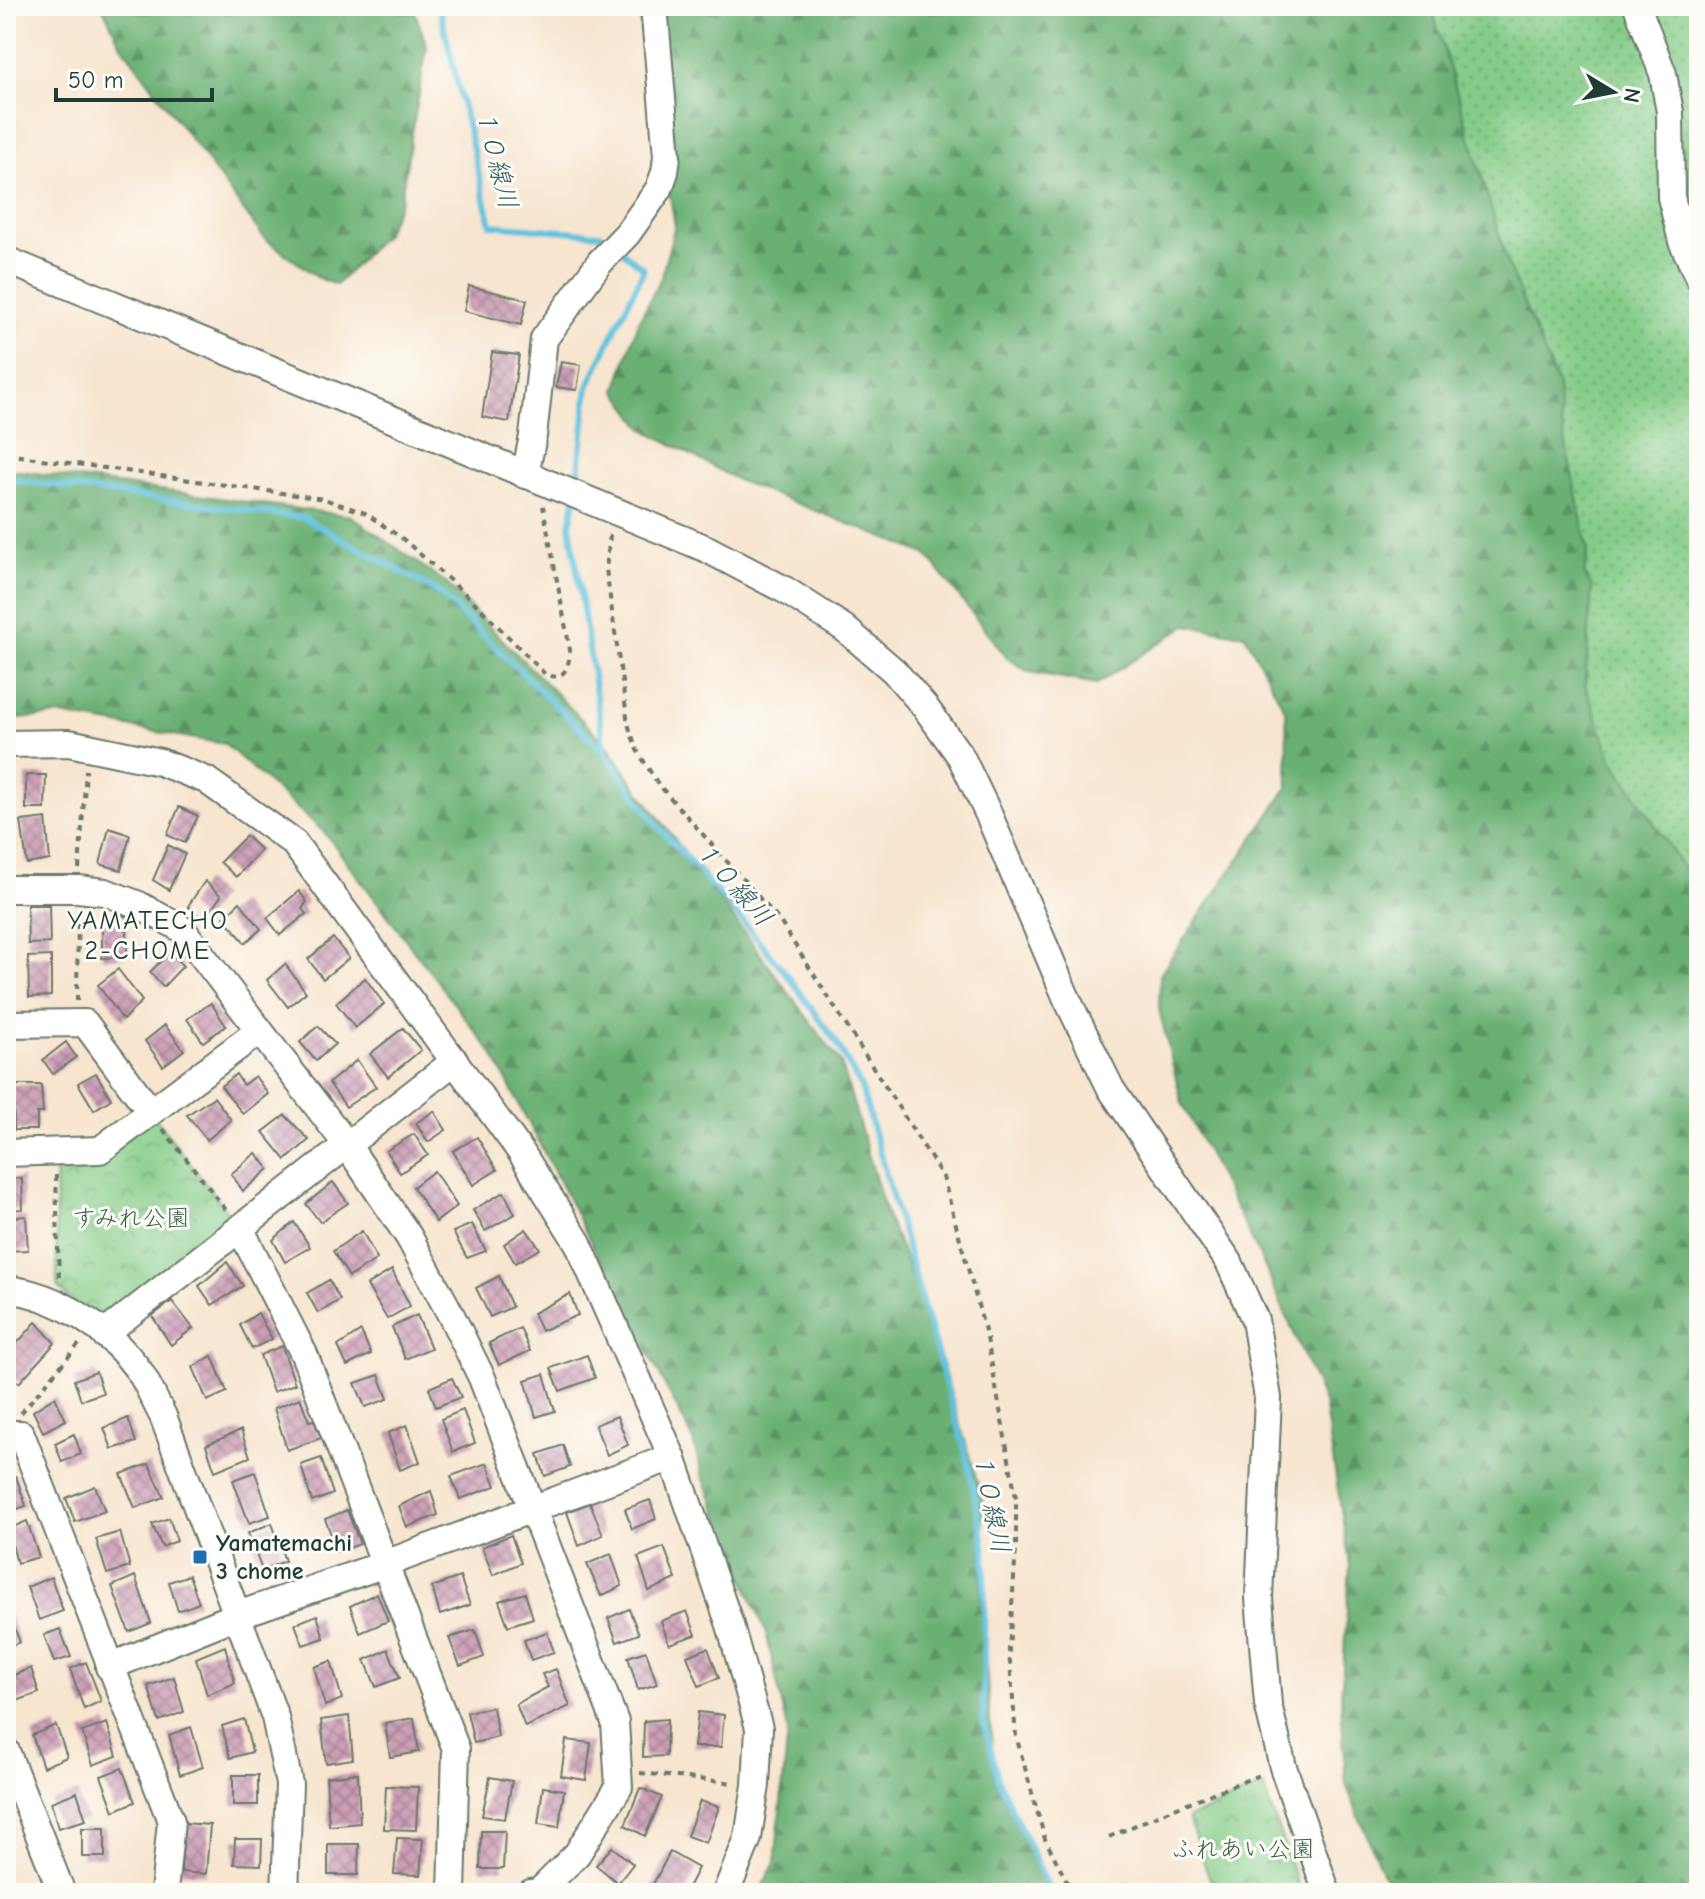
<svg xmlns="http://www.w3.org/2000/svg" width="1705" height="1899" font-family="'Comic Neue','Klee One',sans-serif">
  <style>
    .grass { fill: url(#grass-dots); stroke: #52845e; stroke-width: 2 }
    .forest { fill: url(#forest-firs); stroke: #457654; stroke-width: 2 }
    .park { fill: url(#park-crowns); stroke: #52845e; stroke-width: 2 }
    .lines { fill: none; stroke-linecap: round; stroke-linejoin: round }
    .stream { stroke: #60c2de; stroke-width: 6 }
    .building { fill: url(#building-cross-hatch) }
    .minor-casing { stroke: #6b786a; stroke-width: 30 }
    .path { stroke: #6b786a; stroke-width: 4; stroke-dasharray: 6 6; stroke-linecap: butt }
    .minor { stroke: #fff; stroke-width: 26 }
    .poi-dot { fill: #1f6fb2; stroke: #fdfcf7; stroke-width: 3 }
    .labels { text-anchor: middle; stroke-width: 6; stroke-linejoin: round; paint-order: stroke }
    .park-label { font-size: 24px; fill: #386149; stroke: #fdfcf7 }
    .poi-label { font-size: 24px; font-weight: bold; fill: #1f3d34; stroke: #fdfcf7; text-anchor: start }
    .water-label { font-size: 26px; font-style: italic; fill: #2f5e5e; stroke: #fdfcf7 }
    .neighbourhood-label { font-size: 26px; letter-spacing: 2px; fill: #1f3d34; stroke: #fdfcf7 }
  </style>
  <defs>
    <pattern id="grass-dots" width="8" height="8" patternUnits="userSpaceOnUse" patternTransform="scale(2)"><rect width="8" height="8" fill="#84cc88"/><path d="M2 2h.1M6 6h.1" fill="none" stroke="#6ba770" stroke-width="1.8" stroke-linecap="round"/></pattern>
    <pattern id="forest-firs" width="22" height="20" patternUnits="userSpaceOnUse" patternTransform="scale(2)"><rect width="22" height="20" fill="#6bb074"/><path d="M5 1l3.5 6h-7zM16 11l3.5 6h-7z" fill="#579060"/></pattern>
    <pattern id="park-crowns" width="20" height="18" patternUnits="userSpaceOnUse" patternTransform="scale(2)"><rect width="20" height="18" fill="#84cc88"/><path d="M2 6a3 3 0 1 1 6 0M12 15a3 3 0 1 1 6 0" fill="none" stroke="#6ba770"/></pattern>
    <pattern id="building-cross-hatch" width="8" height="8" patternUnits="userSpaceOnUse" patternTransform="scale(2)"><rect width="8" height="8" fill="#cd9fb7"/><path d="M0 0l8 8M0 8l8-8" fill="none" stroke="#a68396"/></pattern>
  </defs>
  <rect width="100%" height="100%" fill="#fdfcf7"/>
  <filter id="ink" filterUnits="userSpaceOnUse"><feTurbulence type="fractalNoise" baseFrequency=".0125" numOctaves="2"/><feDisplacementMap in="SourceGraphic" scale="16" xChannelSelector="R" yChannelSelector="G"/><feConvolveMatrix kernelMatrix="1 2 1 2 8 2 1 2 1" color-interpolation-filters="sRGB"/></filter>
  <filter id="wash" filterUnits="userSpaceOnUse"><feTurbulence type="fractalNoise" baseFrequency=".006" numOctaves="4" result="noise"/><feDisplacementMap in="SourceGraphic" scale="32" xChannelSelector="R" yChannelSelector="G"/><feGaussianBlur stdDeviation="1.8" result="paint"/><feColorMatrix in="noise" values="0 0 0 0 0 0 0 0 0 0 0 0 0 0 0 0 0 1.4 0 .05"/><feComposite in="paint" operator="in"/></filter>
  <g filter="url(#wash)">
    <rect width="100%" height="100%" fill="#f7e5cf"/>
    <polygon class="grass" points="1222,6 1699,6 1699,1439"/>
    <g class="forest">
      <polygon points="102,6 413,6 427,47 400,202 385,234 336,285 317,277 264,238 120,43"/>
      <polygon points="637,6 1431,6 1509,268 1558,386 1561,422 1588,551 1584,575 1592,587 1585,685 1612,759 1686,872 1699,882 1699,1893 1391,1893 1346,1785 1341,1699 1350,1566 1324,1402 1260,1256 1182,1103 1159,1009 1160,974 1288,787 1286,712 1245,635 1187,625 1097,684 1029,672 1007,658 926,554 739,481 644,429 616,390 638,323 661,278 675,225"/>
      <polygon points="6,469 351,516 445,582 608,746 636,787 841,1063 888,1220 920,1291 983,1501 981,1596 994,1777 1050,1893 758,1893 775,1863 788,1731 766,1633 703,1477 691,1435 494,1056 324,832 225,744 61,715 6,720"/>
    </g>
    <g class="park">
      <polygon points="150,1111 240,1228 104,1334 57,1286 55,1152 100,1150"/>
      <polygon points="1263,1786 1301,1893 1215,1893 1188,1818"/>
    </g>
    <g class="lines">
      <g class="stream">
        <polyline points="439,6 491,225 600,234 611,242"/>
        <polyline points="6,479 304,518 440,593 604,752"/>
        <polyline points="577,489 588,387 644,269 620,249"/>
        <polyline points="575,500 570,525 605,753 656,824 725,900 788,976 836,1042 861,1087 967,1458 985,1550 983,1719 998,1779 1051,1893"/>
      </g>
    </g>
    <g id="blocks">
      <g class="building">
        <polygon points="469,286 527,300 521,325 464,311"/>
        <polygon points="492,352 519,355 509,422 482,417"/>
        <polygon points="561,362 581,365 577,390 556,387"/>
        <polygon points="26,775 46,775 45,809 26,809"/>
        <polygon points="179,807 198,816 185,843 167,835"/>
        <polygon points="46,818 50,860 27,864 21,821"/>
        <polygon points="109,828 130,835 121,870 100,864"/>
        <polygon points="246,836 261,850 236,877 220,862"/>
        <polygon points="168,845 185,854 169,890 153,880"/>
        <polygon points="205,881 221,896 203,920 188,906"/>
        <polygon points="299,891 307,902 302,909 306,914 280,935 267,918"/>
        <polygon points="240,902 261,929 245,943 224,917"/>
        <polygon points="27,905 49,905 50,943 28,944"/>
        <polygon points="102,915 127,916 127,957 102,958"/>
        <polygon points="333,938 349,958 323,979 308,959"/>
        <polygon points="170,952 183,966 163,987 150,972"/>
        <polygon points="51,956 51,996 29,997 28,957"/>
        <polygon points="285,964 306,992 288,1007 267,980"/>
        <polygon points="118,969 142,1001 123,1020 98,985"/>
        <polygon points="365,978 384,1004 355,1028 336,1003"/>
        <polygon points="211,1003 226,1026 203,1042 187,1019"/>
        <polygon points="165,1025 184,1050 163,1066 145,1041"/>
        <polygon points="318,1026 335,1044 316,1061 300,1042"/>
        <polygon points="403,1028 421,1050 388,1077 370,1054"/>
        <polygon points="66,1042 76,1057 53,1074 43,1060"/>
        <polygon points="357,1060 376,1087 346,1107 329,1083"/>
        <polygon points="96,1073 111,1099 94,1110 78,1083"/>
        <polygon points="236,1074 243,1085 255,1076 268,1094 243,1114 221,1086"/>
        <polygon points="13,1085 41,1085 43,1113 37,1113 37,1130 14,1130"/>
        <polygon points="214,1097 231,1120 207,1140 187,1115"/>
        <polygon points="434,1111 446,1130 428,1142 416,1123"/>
        <polygon points="285,1115 309,1140 286,1160 263,1132"/>
        <polygon points="414,1134 428,1155 400,1173 386,1151"/>
        <polygon points="477,1137 497,1170 473,1185 453,1151"/>
        <polygon points="256,1153 269,1169 243,1191 231,1174"/>
        <polygon points="434,1171 457,1206 436,1222 413,1187"/>
        <polygon points="22,1178 23,1209 6,1210 6,1179"/>
        <polygon points="333,1182 348,1203 320,1222 306,1204"/>
        <polygon points="504,1192 515,1214 485,1231 473,1210"/>
        <polygon points="26,1216 28,1250 6,1251 6,1218"/>
        <polygon points="294,1222 310,1247 285,1262 273,1240"/>
        <polygon points="472,1224 486,1251 467,1258 453,1232"/>
        <polygon points="526,1229 540,1249 515,1263 504,1244"/>
        <polygon points="362,1231 377,1259 349,1277 333,1251"/>
        <polygon points="227,1262 243,1286 212,1305 199,1286"/>
        <polygon points="392,1270 410,1306 387,1319 367,1285"/>
        <polygon points="499,1276 512,1307 490,1317 476,1288"/>
        <polygon points="329,1280 340,1300 318,1313 307,1293"/>
        <polygon points="570,1294 578,1315 541,1331 533,1313"/>
        <polygon points="172,1301 193,1328 171,1345 152,1316"/>
        <polygon points="258,1313 272,1339 252,1349 240,1325"/>
        <polygon points="417,1315 431,1348 405,1359 392,1327"/>
        <polygon points="36,1322 55,1343 19,1383 6,1372 6,1356"/>
        <polygon points="520,1328 530,1351 499,1365 489,1343"/>
        <polygon points="361,1331 371,1354 347,1366 338,1346"/>
        <polygon points="282,1346 295,1384 273,1392 260,1355"/>
        <polygon points="587,1355 595,1378 560,1391 551,1368"/>
        <polygon points="212,1356 227,1392 207,1401 193,1367"/>
        <polygon points="96,1372 103,1393 81,1400 74,1380"/>
        <polygon points="544,1374 555,1411 536,1417 525,1380"/>
        <polygon points="379,1375 388,1399 365,1407 355,1383"/>
        <polygon points="452,1378 461,1397 436,1407 429,1388"/>
        <polygon points="55,1397 66,1420 43,1432 33,1411"/>
        <polygon points="300,1398 309,1421 314,1420 321,1438 287,1450 274,1408"/>
        <polygon points="463,1410 475,1443 453,1452 441,1419"/>
        <polygon points="617,1416 628,1445 607,1455 595,1425"/>
        <polygon points="128,1418 136,1442 112,1449 104,1428"/>
        <polygon points="407,1425 420,1462 400,1470 388,1433"/>
        <polygon points="241,1430 250,1457 215,1471 206,1445"/>
        <polygon points="74,1434 81,1454 62,1462 55,1443"/>
        <polygon points="563,1445 570,1467 545,1476 538,1454"/>
        <polygon points="321,1458 333,1494 312,1502 301,1465"/>
        <polygon points="487,1463 496,1486 460,1499 451,1476"/>
        <polygon points="149,1464 164,1497 135,1508 121,1474"/>
        <polygon points="255,1472 270,1516 249,1523 233,1480"/>
        <polygon points="16,1476 26,1506 6,1513 6,1480"/>
        <polygon points="95,1486 105,1511 75,1522 66,1498"/>
        <polygon points="431,1491 438,1515 407,1527 399,1506"/>
        <polygon points="650,1500 656,1519 632,1529 625,1509"/>
        <polygon points="590,1503 603,1535 579,1546 567,1512"/>
        <polygon points="347,1510 360,1544 338,1552 325,1519"/>
        <polygon points="169,1518 177,1541 162,1547 152,1524"/>
        <polygon points="27,1521 39,1557 17,1563 8,1529"/>
        <polygon points="272,1523 285,1561 262,1570 248,1533"/>
        <polygon points="120,1532 130,1567 107,1574 96,1539"/>
        <polygon points="511,1535 521,1563 493,1575 482,1547"/>
        <polygon points="664,1547 676,1579 649,1591 638,1557"/>
        <polygon points="611,1554 622,1586 601,1596 587,1564"/>
        <polygon points="189,1575 199,1603 178,1611 169,1582"/>
        <polygon points="135,1576 151,1623 129,1632 112,1586"/>
        <polygon points="51,1577 63,1611 39,1620 27,1587"/>
        <polygon points="460,1577 470,1605 440,1615 432,1587"/>
        <polygon points="377,1593 388,1621 360,1633 350,1606"/>
        <polygon points="525,1593 533,1618 508,1626 499,1601"/>
        <polygon points="6,1606 20,1642 6,1648"/>
        <polygon points="629,1609 639,1634 617,1642 608,1618"/>
        <polygon points="687,1611 696,1635 669,1644 661,1621"/>
        <polygon points="317,1615 324,1638 303,1645 295,1624"/>
        <polygon points="60,1629 71,1657 54,1662 44,1635"/>
        <polygon points="475,1630 484,1657 460,1666 449,1638"/>
        <polygon points="547,1632 554,1652 531,1660 524,1640"/>
        <polygon points="225,1646 235,1683 207,1695 196,1658"/>
        <polygon points="708,1648 719,1678 699,1686 687,1656"/>
        <polygon points="388,1649 400,1678 376,1687 365,1660"/>
        <polygon points="646,1651 657,1684 638,1690 628,1657"/>
        <polygon points="331,1661 342,1699 325,1706 314,1667"/>
        <polygon points="86,1662 101,1701 84,1709 70,1669"/>
        <polygon points="31,1668 39,1693 17,1701 9,1677"/>
        <polygon points="556,1669 570,1706 525,1727 516,1704 548,1687 542,1674"/>
        <polygon points="174,1677 184,1712 159,1721 148,1686"/>
        <polygon points="493,1707 498,1737 474,1743 467,1712"/>
        <polygon points="698,1712 724,1715 721,1747 694,1747"/>
        <polygon points="349,1716 353,1759 326,1763 321,1720"/>
        <polygon points="414,1718 419,1752 390,1757 385,1723"/>
        <polygon points="244,1719 252,1752 230,1758 222,1726"/>
        <polygon points="667,1719 666,1756 643,1757 644,1721"/>
        <polygon points="107,1723 117,1756 93,1765 82,1732"/>
        <polygon points="56,1725 67,1757 43,1767 32,1735"/>
        <polygon points="191,1727 203,1767 180,1775 169,1735"/>
        <polygon points="566,1740 591,1743 586,1780 561,1776"/>
        <polygon points="122,1768 135,1802 114,1811 101,1776"/>
        <polygon points="358,1773 360,1823 329,1826 326,1777"/>
        <rect x="233" y="1775" width="25" height="30"/>
        <polygon points="490,1777 512,1781 505,1819 482,1816"/>
        <polygon points="386,1786 418,1787 416,1830 384,1829"/>
        <polygon points="543,1787 564,1790 559,1827 538,1824"/>
        <polygon points="640,1788 662,1797 645,1836 625,1825"/>
        <polygon points="77,1792 86,1820 58,1828 51,1802"/>
        <polygon points="700,1801 719,1807 706,1843 687,1836"/>
        <polygon points="184,1823 210,1825 206,1874 181,1872"/>
        <rect x="82" y="1828" width="23" height="29"/>
        <polygon points="481,1831 505,1831 503,1869 480,1869"/>
        <polygon points="397,1838 423,1839 420,1875 394,1874"/>
        <polygon points="235,1839 262,1839 261,1865 234,1864"/>
        <polygon points="328,1844 359,1844 358,1875 328,1875"/>
        <polygon points="612,1847 633,1864 618,1883 596,1865"/>
        <polygon points="670,1852 698,1868 685,1893 659,1893 651,1888"/>
        <polygon points="1129,1883 1132,1893 1099,1893 1099,1892"/>
      </g>
    </g>
  </g>
  <g filter="url(#ink)">
    <use href="#blocks" fill-opacity="0" stroke="#6b786a" stroke-width="2"/>
    <g class="lines">
      <defs>
        <g id="minor">
          <polyline points="1637,6 1663,74 1670,112 1671,197 1682,241 1699,278"/>
          <polyline points="6,260 707,549 785,590 844,628 894,671 925,707 961,757 988,813 1067,999 1111,1089 1229,1262 1255,1320 1268,1398 1259,1598 1268,1704 1283,1767 1327,1893"/>
          <polyline points="525,475 533,436 544,339 600,262 627,234 659,189 665,172 667,156 654,6"/>
          <polyline points="6,744 69,743 160,762 206,780 294,843 521,1152 578,1243 672,1457 730,1625 759,1728 756,1785 748,1838 726,1893"/>
          <polyline points="6,889 78,889 105,892 139,905 182,929 347,1145 409,1237 451,1315 482,1378 615,1722 619,1787 577,1854 539,1892 531,1893"/>
          <polyline points="6,1024 85,1023 150,1111"/>
          <polyline points="6,1153 100,1150 259,1031"/>
          <polyline points="240,1228 304,1354 456,1749 452,1893"/>
          <path d="M6,1289C59,1295 109,1329 140,1372C149,1386 155,1402 163,1416L275,1717L289,1784L285,1893"/>
          <polyline points="104,1334 455,1061"/>
          <polyline points="6,1434 21,1434 171,1821 164,1893"/>
          <polyline points="109,1667 238,1615 385,1564 672,1457"/>
          <polyline points="6,1751 62,1893"/>
        </g>
      </defs>
      <use href="#minor" class="minor-casing"/>
      <g class="path">
        <path d="M6,454L324,499L365,513L403,539L473,601L546,675C565,681 569,667 570,650L543,506"/>
        <polyline points="610,535 606,569 628,724 637,750 658,784 779,920 943,1177 987,1338 1016,1498 1016,1549 1009,1650 1016,1736 1045,1839 1073,1893"/>
        <polyline points="79,869 86,770"/>
        <polyline points="77,1001 78,909"/>
        <polyline points="163,1129 226,1210"/>
        <polyline points="56,1175 59,1282"/>
        <polyline points="21,1413 80,1343"/>
        <polyline points="640,1773 735,1783"/>
        <polyline points="1109,1837 1167,1811 1262,1774"/>
      </g>
      <use href="#minor" class="minor"/>
    </g>
  </g>
  <rect class="poi-dot" x="192" y="1549" width="16" height="16" rx="4"/>
  <g class="labels">
    <g class="park-label">
      <text x="131" y="1226">すみれ公園</text>
      <text x="1243" y="1857">ふれあい公園</text>
    </g>
    <g class="poi-label">
      <text x="216" y="1551">Yamatemachi<tspan x="216" dy="28">3 chome</tspan></text>
    </g>
    <g class="water-label">
      <text transform="translate(497 158) rotate(76)" y="9">１０線川</text>
      <text transform="translate(734 883) rotate(49)" y="9">１０線川</text>
      <text transform="translate(992 1502) rotate(79)" y="9">１０線川</text>
    </g>
    <g class="neighbourhood-label">
      <text x="148" y="929">YAMATECHO<tspan x="148" dy="30">2-CHOME</tspan></text>
    </g>
  </g>
  <rect width="1705" height="1899" fill="none" stroke="#fdfcf7" stroke-width="32"/>
  <g transform="translate(1613 92) rotate(100)" stroke="#fdfcf7" stroke-width="6" paint-order="stroke">
  <path d="M0-6L14 30L0 20L-14 30Z" fill="#1f3d34"/>
  <text y="-12" font-size="22" font-weight="bold" text-anchor="middle" fill="#1f3d34">N</text>
  </g>
  <path d="M56 88v12h156v-12" fill="none" stroke="#1f3d34" stroke-width="4"/>
  <text x="68" y="88" font-size="24" fill="#1f3d34" stroke="#fdfcf7" stroke-width="6" paint-order="stroke">50 m</text>
</svg>
